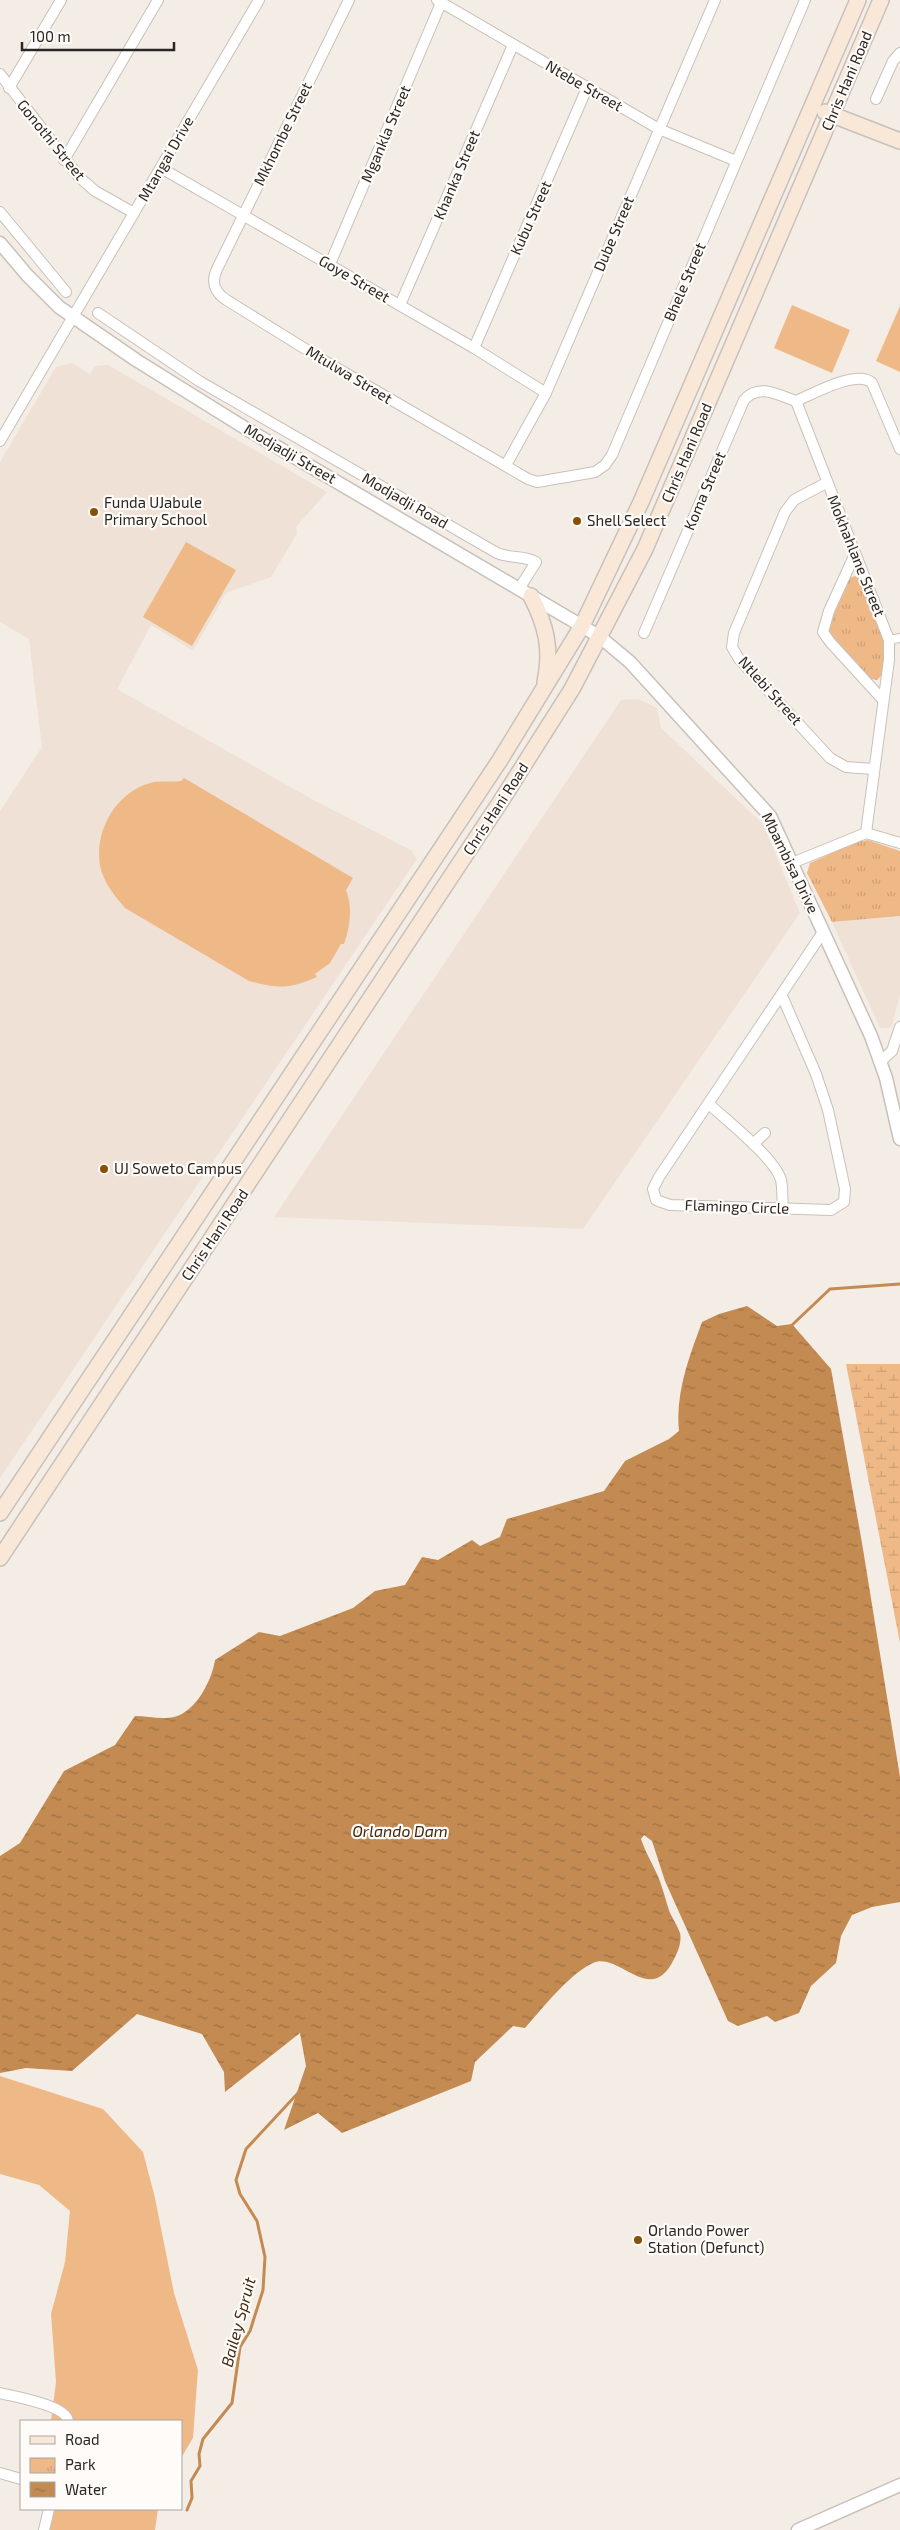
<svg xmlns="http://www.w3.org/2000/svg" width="900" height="2530" font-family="'Exo 2',sans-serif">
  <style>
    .built { fill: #efe1d5 }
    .grass { fill: #efb987 }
    .wetland { fill: url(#wetland-marsh) }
    .park { fill: url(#park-tufts) }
    .water { fill: url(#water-ripples) }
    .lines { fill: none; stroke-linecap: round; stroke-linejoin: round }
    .stream { stroke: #c38a51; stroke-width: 3 }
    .pedestrian-casing { stroke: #c8c1ba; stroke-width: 10 }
    .minor-casing { stroke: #c8c1ba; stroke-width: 12 }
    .tertiary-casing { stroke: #c8c1ba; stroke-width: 15 }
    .secondary-casing { stroke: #c8c1ba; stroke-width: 18 }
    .pedestrian { stroke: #fff; stroke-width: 8 }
    .minor { stroke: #fff; stroke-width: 10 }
    .tertiary { stroke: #fff; stroke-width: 12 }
    .secondary { stroke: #f9e8d7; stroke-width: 15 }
    .poi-dot { fill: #885004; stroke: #fefbf8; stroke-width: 2 }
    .labels { text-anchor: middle; stroke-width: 4.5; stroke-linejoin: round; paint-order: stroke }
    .street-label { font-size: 15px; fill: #292623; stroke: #fefbf8 }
    .poi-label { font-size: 15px; fill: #292623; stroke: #fefbf8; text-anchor: start }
    .water-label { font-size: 16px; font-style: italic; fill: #422a10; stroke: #fefbf8 }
  </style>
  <defs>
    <pattern id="wetland-marsh" width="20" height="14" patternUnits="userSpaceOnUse" patternTransform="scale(1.25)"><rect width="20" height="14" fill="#efb987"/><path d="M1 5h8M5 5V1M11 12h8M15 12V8" fill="none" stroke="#cd9f74"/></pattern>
    <pattern id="park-tufts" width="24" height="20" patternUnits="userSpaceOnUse" patternTransform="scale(1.25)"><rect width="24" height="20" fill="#efb987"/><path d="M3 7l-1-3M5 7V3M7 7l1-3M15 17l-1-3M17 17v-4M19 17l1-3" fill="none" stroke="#cd9f74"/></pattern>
    <pattern id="water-ripples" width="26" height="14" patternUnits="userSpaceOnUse" patternTransform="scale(1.25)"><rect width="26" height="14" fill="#c38a51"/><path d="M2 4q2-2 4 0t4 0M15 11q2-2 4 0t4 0" fill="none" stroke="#9e7143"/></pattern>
  </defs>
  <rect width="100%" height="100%" fill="#f4ede6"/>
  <g class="built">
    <polygon points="72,363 90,374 95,366 108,365 327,492 296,527 297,534 271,577 226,593 193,651 151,625 117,689 319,803 411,850 417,859 0,1478 0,811 42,747 29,639 0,622 0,462 56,367"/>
    <polygon points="638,699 657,708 661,728 763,824 800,913 583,1229 274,1217 621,700"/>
    <polygon points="900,916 900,995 891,1028 880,1028 832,922"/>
  </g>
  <g class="grass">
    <polygon points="792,305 850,330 832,373 774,348"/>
    <polygon points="900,306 900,372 876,361"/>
    <polygon points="186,542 236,570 192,646 143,617"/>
    <path d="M184,778L353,878L346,890C353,907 350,927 344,944H341L330,963L315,974L317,977C289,989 279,989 249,981L125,908C114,895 103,882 100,865C94,830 117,790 154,782C162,781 172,782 181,781Z"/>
    <polygon points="0,2076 103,2109 143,2152 155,2198 174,2293 198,2370 193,2438 181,2458 181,2421 51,2421 56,2382 51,2314 65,2262 70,2211 39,2185 0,2174"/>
    <polygon points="43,2509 158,2509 155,2530 41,2530"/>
  </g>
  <polygon class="wetland" points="846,1364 900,1364 900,1643"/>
  <g class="park">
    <polygon points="855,576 861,580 886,644 882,675 877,680 870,679 828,631 828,625 849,578"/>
    <polygon points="868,840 900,851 900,916 832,922 807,873 810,863 856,842"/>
  </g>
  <path class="water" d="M747,1306L777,1326L792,1324L831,1369L862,1543L900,1777V1902L872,1907L852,1915L841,1936L836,1963L811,1986L799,2013L775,2022L767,2016L738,2026L728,2021L665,1881L652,1841L644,1835L641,1839C645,1851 650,1859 655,1870C662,1883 665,1899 670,1913C673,1919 678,1927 680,1933C682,1941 678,1952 674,1959C651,2008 619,1951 593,1963C570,1973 541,2010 525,2028L513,2026L475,2062L471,2081L342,2133L318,2113L284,2130L306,2066L300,2033L225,2092L224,2072L202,2034L137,2014L72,2071L26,2068L0,2073V1856L20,1843L64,1771L115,1745L135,1716C147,1716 162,1720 174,1717C196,1712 212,1680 215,1660L259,1632L280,1636L353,1608L375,1591L405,1585L422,1557L438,1560L472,1540L480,1546L500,1537L507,1519L604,1491L625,1461L669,1439L679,1431C675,1394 689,1357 702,1322L719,1314Z"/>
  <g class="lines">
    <g class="stream">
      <polyline points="791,1326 830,1289 900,1284"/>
      <polyline points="187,2510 192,2498 191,2481 200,2466 199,2454 203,2439 232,2403 240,2347 250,2331 263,2290 265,2257 257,2221 240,2194 236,2180 246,2149 299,2092"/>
    </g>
    <defs>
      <polyline id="pedestrian" points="889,640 900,638"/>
      <g id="minor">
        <path d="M349,0L217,269C211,282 214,291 225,299L328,363L528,479L537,482L595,472L605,465L612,455L805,0"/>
        <polyline points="437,0 659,129 736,161"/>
        <polyline points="0,74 79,177 95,191 134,213"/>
        <polyline points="9,88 61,0"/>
        <polyline points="876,99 893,61 900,53"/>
        <polyline points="64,160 158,0"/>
        <polyline points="161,168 474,348 546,393"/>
        <polyline points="0,212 66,292"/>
        <polyline points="330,264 441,3"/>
        <polyline points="400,305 513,45"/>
        <path d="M98,313L199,381L497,553C511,559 523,555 536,562L519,589"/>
        <polyline points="474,348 587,88"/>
        <polyline points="796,401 889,640 889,660 866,833"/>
        <path d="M796,401C813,394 857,369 872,383L900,449"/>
        <polyline points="0,441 259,0"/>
        <polyline points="506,465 546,393 715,0"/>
        <polyline points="826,483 794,500 785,512 734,633 732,647 739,659 830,758 846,767 873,769"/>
        <polyline points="855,554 829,611 823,632 830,642 883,700"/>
        <path d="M644,633L744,400C759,383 778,395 796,401"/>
        <polyline points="792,863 866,833 900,843"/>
        <polyline points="782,996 816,1074 828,1110 845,1189 844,1202 831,1210 670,1205 656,1200 653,1189 659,1177 823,932"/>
        <polyline points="881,1061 892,1051 900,1027"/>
        <path d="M709,1104C726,1120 775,1158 781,1180C783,1189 782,1199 783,1208"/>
        <polyline points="753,1144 765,1133"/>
        <path d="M0,2393C15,2397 66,2405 68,2421"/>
        <polyline points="0,2473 21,2479"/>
        <polyline points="44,2530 49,2509"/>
      </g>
      <g id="tertiary">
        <polyline points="0,243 27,275 59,307 136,360 245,428 582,626 600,637 630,662 770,816 871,1036 886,1078 900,1139"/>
        <polyline points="798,2530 900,2485"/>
      </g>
      <g id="secondary">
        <polyline points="825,112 900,141"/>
        <path d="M531,596C546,625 552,649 545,682"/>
        <polyline points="0,1513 500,760 582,626 641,502 858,0"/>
        <polyline points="0,1558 501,801 572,689 645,549 881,0"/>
      </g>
    </defs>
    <use href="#pedestrian" class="pedestrian-casing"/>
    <use href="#minor" class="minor-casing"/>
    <use href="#tertiary" class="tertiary-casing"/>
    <use href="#secondary" class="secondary-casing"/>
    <use href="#pedestrian" class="pedestrian"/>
    <use href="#minor" class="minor"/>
    <use href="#tertiary" class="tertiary"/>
    <use href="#secondary" class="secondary"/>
  </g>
  <g class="poi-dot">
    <circle cx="94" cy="512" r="5"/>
    <circle cx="577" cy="521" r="5"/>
    <circle cx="104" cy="1169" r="5"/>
    <circle cx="638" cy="2240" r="5"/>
  </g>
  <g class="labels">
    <g class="street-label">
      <text transform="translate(847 81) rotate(-67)" y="5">Chris Hani Road</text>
      <text transform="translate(584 86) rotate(30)" y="5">Ntebe Street</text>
      <text transform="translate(283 134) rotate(-64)" y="5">Mkhombe Street</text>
      <text transform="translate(386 134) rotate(-67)" y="5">Mgankla Street</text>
      <text transform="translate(51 140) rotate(51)" y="5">Gonothi Street</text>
      <text transform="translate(166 159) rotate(-60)" y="5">Mtangai Drive</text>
      <text transform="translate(457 175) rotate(-67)" y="5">Khanka Street</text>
      <text transform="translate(531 218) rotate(-66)" y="5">Kubu Street</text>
      <text transform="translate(614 234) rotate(-67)" y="5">Dube Street</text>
      <text transform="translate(354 279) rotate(30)" y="5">Goye Street</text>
      <text transform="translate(685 282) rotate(-67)" y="5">Bhele Street</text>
      <text transform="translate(349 375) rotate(31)" y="5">Mtulwa Street</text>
      <text transform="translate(687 453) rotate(-67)" y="5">Chris Hani Road</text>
      <text transform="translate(290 454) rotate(30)" y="5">Modjadji Street</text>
      <text transform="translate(705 491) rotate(-67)" y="5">Koma Street</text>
      <text transform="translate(405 501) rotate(30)" y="5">Modjadji Road</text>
      <text transform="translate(856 556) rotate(68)" y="5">Mokhahlane Street</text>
      <text transform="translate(770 691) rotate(48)" y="5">Ntlebi Street</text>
      <text transform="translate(496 809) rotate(-57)" y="5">Chris Hani Road</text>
      <text transform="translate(790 863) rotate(64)" y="5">Mbambisa Drive</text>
      <text transform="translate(737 1207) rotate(2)" y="5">Flamingo Circle</text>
      <text transform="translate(215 1235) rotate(-56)" y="5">Chris Hani Road</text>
    </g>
    <g class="poi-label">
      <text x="104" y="508">Funda UJabule<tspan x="104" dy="17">Primary School</tspan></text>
      <text x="587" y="526">Shell Select</text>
      <text x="114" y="1174">UJ Soweto Campus</text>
      <text x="648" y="2236">Orlando Power<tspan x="648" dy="17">Station (Defunct)</tspan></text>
    </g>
    <g class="water-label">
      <text x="400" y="1837">Orlando Dam</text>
      <text transform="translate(238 2322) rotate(-75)" y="6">Bailey Spruit</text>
    </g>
  </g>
  <rect x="20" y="2420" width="162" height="90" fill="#fefbf8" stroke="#a9a6a3"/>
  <rect x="30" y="2436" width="25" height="8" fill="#f9e8d7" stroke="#a9a6a3"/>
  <text x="65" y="2445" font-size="15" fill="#292623">Road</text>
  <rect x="30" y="2458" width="25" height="15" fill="url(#park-tufts)" stroke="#a9a6a3"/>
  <text x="65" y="2470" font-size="15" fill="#292623">Park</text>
  <rect x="30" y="2482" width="25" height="15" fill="url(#water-ripples)" stroke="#a9a6a3"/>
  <text x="65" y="2495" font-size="15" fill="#292623">Water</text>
  <path d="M22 42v8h152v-8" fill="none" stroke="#292623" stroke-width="2.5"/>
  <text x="30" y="42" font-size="15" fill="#292623" stroke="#fefbf8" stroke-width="4" paint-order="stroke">100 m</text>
</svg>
